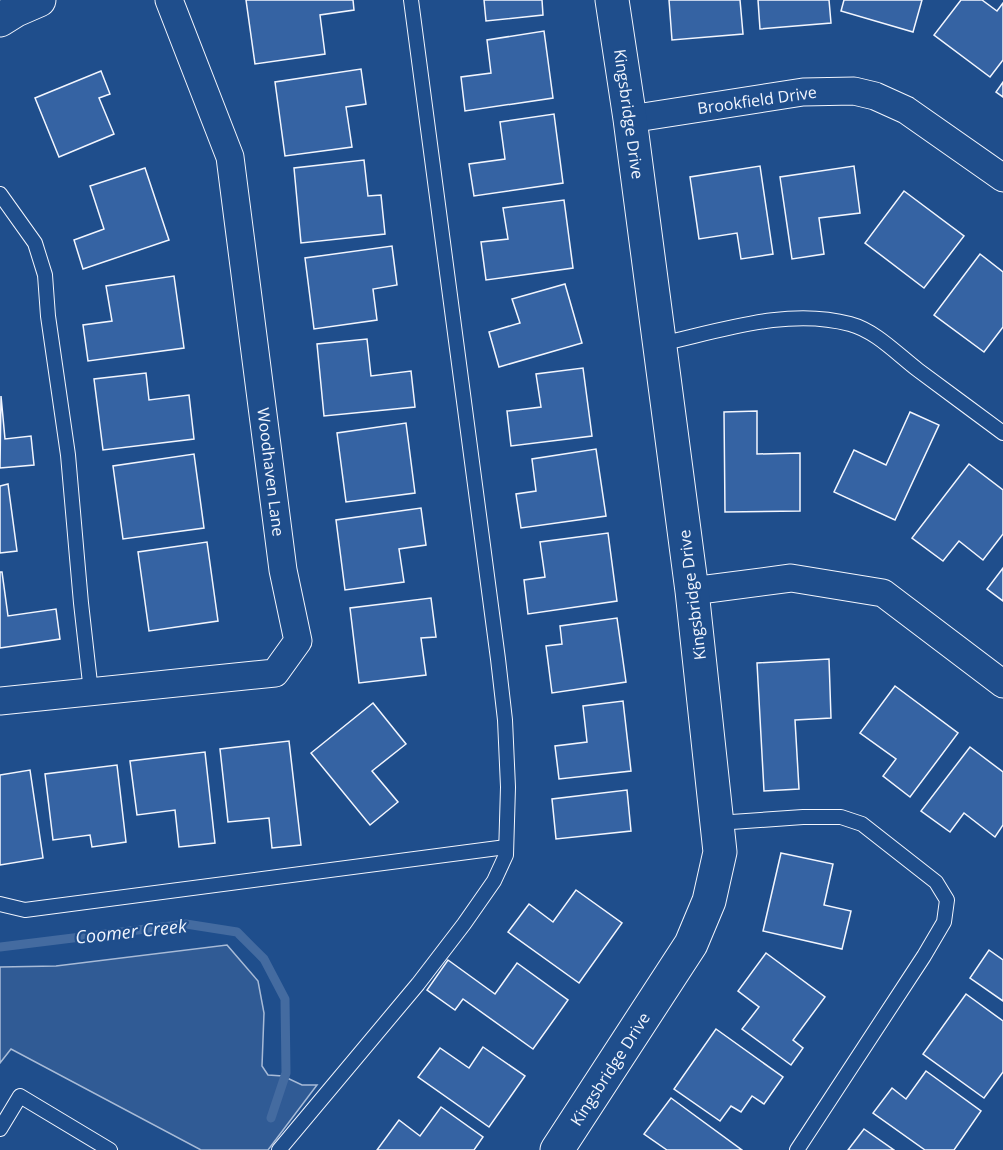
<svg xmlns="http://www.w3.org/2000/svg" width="1003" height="1150" font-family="'Open Sans',sans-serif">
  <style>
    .green { fill: #305b95; stroke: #a8bbd7; stroke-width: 1.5 }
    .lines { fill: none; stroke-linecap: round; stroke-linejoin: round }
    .stream { stroke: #446ba0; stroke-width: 9 }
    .building { fill: #3563a3; stroke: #f2f6ff; stroke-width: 1.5 }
    .service-casing { stroke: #f2f6ff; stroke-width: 16 }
    .minor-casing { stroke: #f2f6ff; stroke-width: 29 }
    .tertiary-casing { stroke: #f2f6ff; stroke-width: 35 }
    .primary-casing { stroke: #f2f6ff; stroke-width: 35 }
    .service { stroke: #1f4e8c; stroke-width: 14 }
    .minor { stroke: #1f4e8c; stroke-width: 27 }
    .tertiary { stroke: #1f4e8c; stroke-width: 33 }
    .primary { stroke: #1f4e8c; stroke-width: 33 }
    .labels { text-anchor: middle; stroke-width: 4.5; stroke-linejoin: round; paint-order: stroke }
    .street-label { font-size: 16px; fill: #f2f6ff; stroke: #1f4e8c }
    .water-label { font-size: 18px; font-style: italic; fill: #f2f6ff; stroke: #1f4e8c }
  </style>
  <rect width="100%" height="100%" fill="#1f4e8c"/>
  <polygon class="green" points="227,945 258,981 264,1013 262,1066 268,1075 283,1076 302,1085 317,1085 268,1150 201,1150 11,1049 0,1063 0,967 56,966"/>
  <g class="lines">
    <polyline class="stream" points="0,947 186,924 237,932 264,959 285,999 286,1073 271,1118"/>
  </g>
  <g class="building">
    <polygon points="246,0 353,0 354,10 320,15 325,54 255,64"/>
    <polygon points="484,0 542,0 543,15 486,21"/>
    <polygon points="669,0 740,0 743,34 672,40"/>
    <polygon points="758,0 829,0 831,23 760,29"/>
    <polygon points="844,0 922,0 913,32 841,11"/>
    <polygon points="961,0 982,0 997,11 1003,3 1003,60 990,77 934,35"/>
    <polygon points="544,31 553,98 465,111 461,77 491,73 487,40"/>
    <polygon points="361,69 366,104 346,107 352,147 285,156 275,82"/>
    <polygon points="101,71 110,94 99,98 114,134 59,157 35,98"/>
    <polygon points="1003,82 1003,97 996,92"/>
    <polygon points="554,114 563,183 474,196 469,164 505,159 500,122"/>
    <polygon points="364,160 368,196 381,195 385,234 301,243 294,168"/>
    <polygon points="760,166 773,254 741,259 737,233 699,239 690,177"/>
    <polygon points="854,166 860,213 819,218 824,254 792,259 780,177"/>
    <polygon points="145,168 169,240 83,269 74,240 104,229 90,186"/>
    <polygon points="904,191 964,236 924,288 865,243"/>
    <polygon points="564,200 573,268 486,280 481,242 508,239 503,208"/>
    <polygon points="392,246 397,285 373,289 377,320 314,329 305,258"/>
    <polygon points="980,254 1003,272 1003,327 984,352 934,315"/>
    <polygon points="174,276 184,348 88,361 83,325 112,321 106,286"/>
    <polygon points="565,284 582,343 499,367 489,332 520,323 512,299"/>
    <polygon points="367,339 371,376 411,371 415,407 324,416 317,344"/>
    <polygon points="583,368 592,436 511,446 507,411 541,407 536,374"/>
    <polygon points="146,373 149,400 189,395 194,439 103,450 94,379"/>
    <polygon points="1,396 5,439 31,436 34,465 0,468"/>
    <polygon points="757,411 757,454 800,453 800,511 725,512 724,412"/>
    <polygon points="910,412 939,425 895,520 834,492 854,450 886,465"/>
    <polygon points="406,423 415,493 346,502 337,433"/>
    <polygon points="596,449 606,516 521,528 516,494 536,491 532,459"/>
    <polygon points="194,454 204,528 123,539 113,466"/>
    <polygon points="969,464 1003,490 1003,534 983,560 959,541 943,561 912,538"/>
    <polygon points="8,484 17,551 0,553 0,486"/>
    <polygon points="421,508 426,545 399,549 404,582 345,590 336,520"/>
    <polygon points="608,533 617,601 528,614 524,580 545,577 540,542"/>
    <polygon points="207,542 218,621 149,631 138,552"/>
    <polygon points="1003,568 1003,601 987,589"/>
    <polygon points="0,572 2,572 8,616 56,609 60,639 0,648"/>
    <polygon points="431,598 436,637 421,638 426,675 359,683 350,608"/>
    <polygon points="617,618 626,682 552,693 546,646 562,644 560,626"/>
    <polygon points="829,659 831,718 795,720 799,789 764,791 757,663"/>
    <polygon points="895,686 958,733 910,797 883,776 896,759 860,733"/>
    <polygon points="623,701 631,771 559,779 555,746 587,742 583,706"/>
    <polygon points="373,703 406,744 372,771 398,802 370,825 311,753"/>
    <polygon points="289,741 301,845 272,848 269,818 228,822 220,749"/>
    <polygon points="970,747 1003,772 1003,825 995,837 964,813 950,832 921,811"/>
    <polygon points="205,752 215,843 179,847 175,810 137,815 130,761"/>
    <polygon points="117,765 126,842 92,847 90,835 53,840 45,774"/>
    <polygon points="30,770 43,858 0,865 0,775"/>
    <polygon points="627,790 631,831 556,839 552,799"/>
    <polygon points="781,853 833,864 824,905 851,911 842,949 763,931"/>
    <polygon points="576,890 622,923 579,983 508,932 529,904 553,922"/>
    <polygon points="989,950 1003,960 1003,1001 970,978"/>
    <polygon points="766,953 825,997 793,1040 803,1048 791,1065 742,1029 759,1007 738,991"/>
    <polygon points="448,960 495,994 517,963 568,1000 533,1049 463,999 455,1010 427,990"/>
    <polygon points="966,994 1003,1021 1003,1072 984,1098 923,1054"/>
    <polygon points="716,1029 783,1077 764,1104 752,1096 741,1112 731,1106 720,1121 674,1089"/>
    <polygon points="483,1047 525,1076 489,1127 418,1077 440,1048 469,1068"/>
    <polygon points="926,1071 981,1111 954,1150 925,1150 873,1113 892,1088 906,1099"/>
    <polygon points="671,1098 742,1150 667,1150 644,1134"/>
    <polygon points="441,1107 483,1137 474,1150 377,1150 399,1120 420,1136"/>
    <polygon points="864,1129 894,1150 848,1150"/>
  </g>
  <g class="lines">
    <defs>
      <g id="service">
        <polyline points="0,194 35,243 45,275 48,316 68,455 81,603 91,692"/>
        <path d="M660,344C720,331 788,307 850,324C876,331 897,354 918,370C946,391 975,412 1003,433"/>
        <polyline points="717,823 803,817 841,817 862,824 936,882 947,900 944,922 924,956 797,1150"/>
        <polyline points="0,904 25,910 506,847"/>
        <polyline points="0,1129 20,1096 110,1150"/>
        <polyline points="279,1150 418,984 464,924 494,881 506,855 508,787 505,720 498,659 411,0"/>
      </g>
      <g id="minor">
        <polyline points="630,119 803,92 854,91 875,96 906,110 1003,178"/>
        <polyline points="692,591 791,578 883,593 1003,684"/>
        <polyline points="0,701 275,673 298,641 283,570 230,157 169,0"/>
      </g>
      <polyline id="tertiary" points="557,1150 691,944 709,901 720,852 692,591 630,119 612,0"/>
      <polyline id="primary" points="0,20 16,10 39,0"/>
    </defs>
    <use href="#service" class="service-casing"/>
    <use href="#minor" class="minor-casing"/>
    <use href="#tertiary" class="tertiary-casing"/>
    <use href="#primary" class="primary-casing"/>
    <use href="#service" class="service"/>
    <use href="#minor" class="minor"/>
    <use href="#tertiary" class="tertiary"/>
    <use href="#primary" class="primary"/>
  </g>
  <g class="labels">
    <g class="street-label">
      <text transform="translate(757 100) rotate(-8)" y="6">Brookfield Drive</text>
      <text transform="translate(629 114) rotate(82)" y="6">Kingsbridge Drive</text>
      <text transform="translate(271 472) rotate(83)" y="6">Woodhaven Lane</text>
      <text transform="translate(692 595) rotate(-97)" y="6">Kingsbridge Drive</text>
      <text transform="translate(610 1069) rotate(-57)" y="6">Kingsbridge Drive</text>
    </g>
    <g class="water-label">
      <text transform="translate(131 932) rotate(-6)" y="6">Coomer Creek</text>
    </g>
  </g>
</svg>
